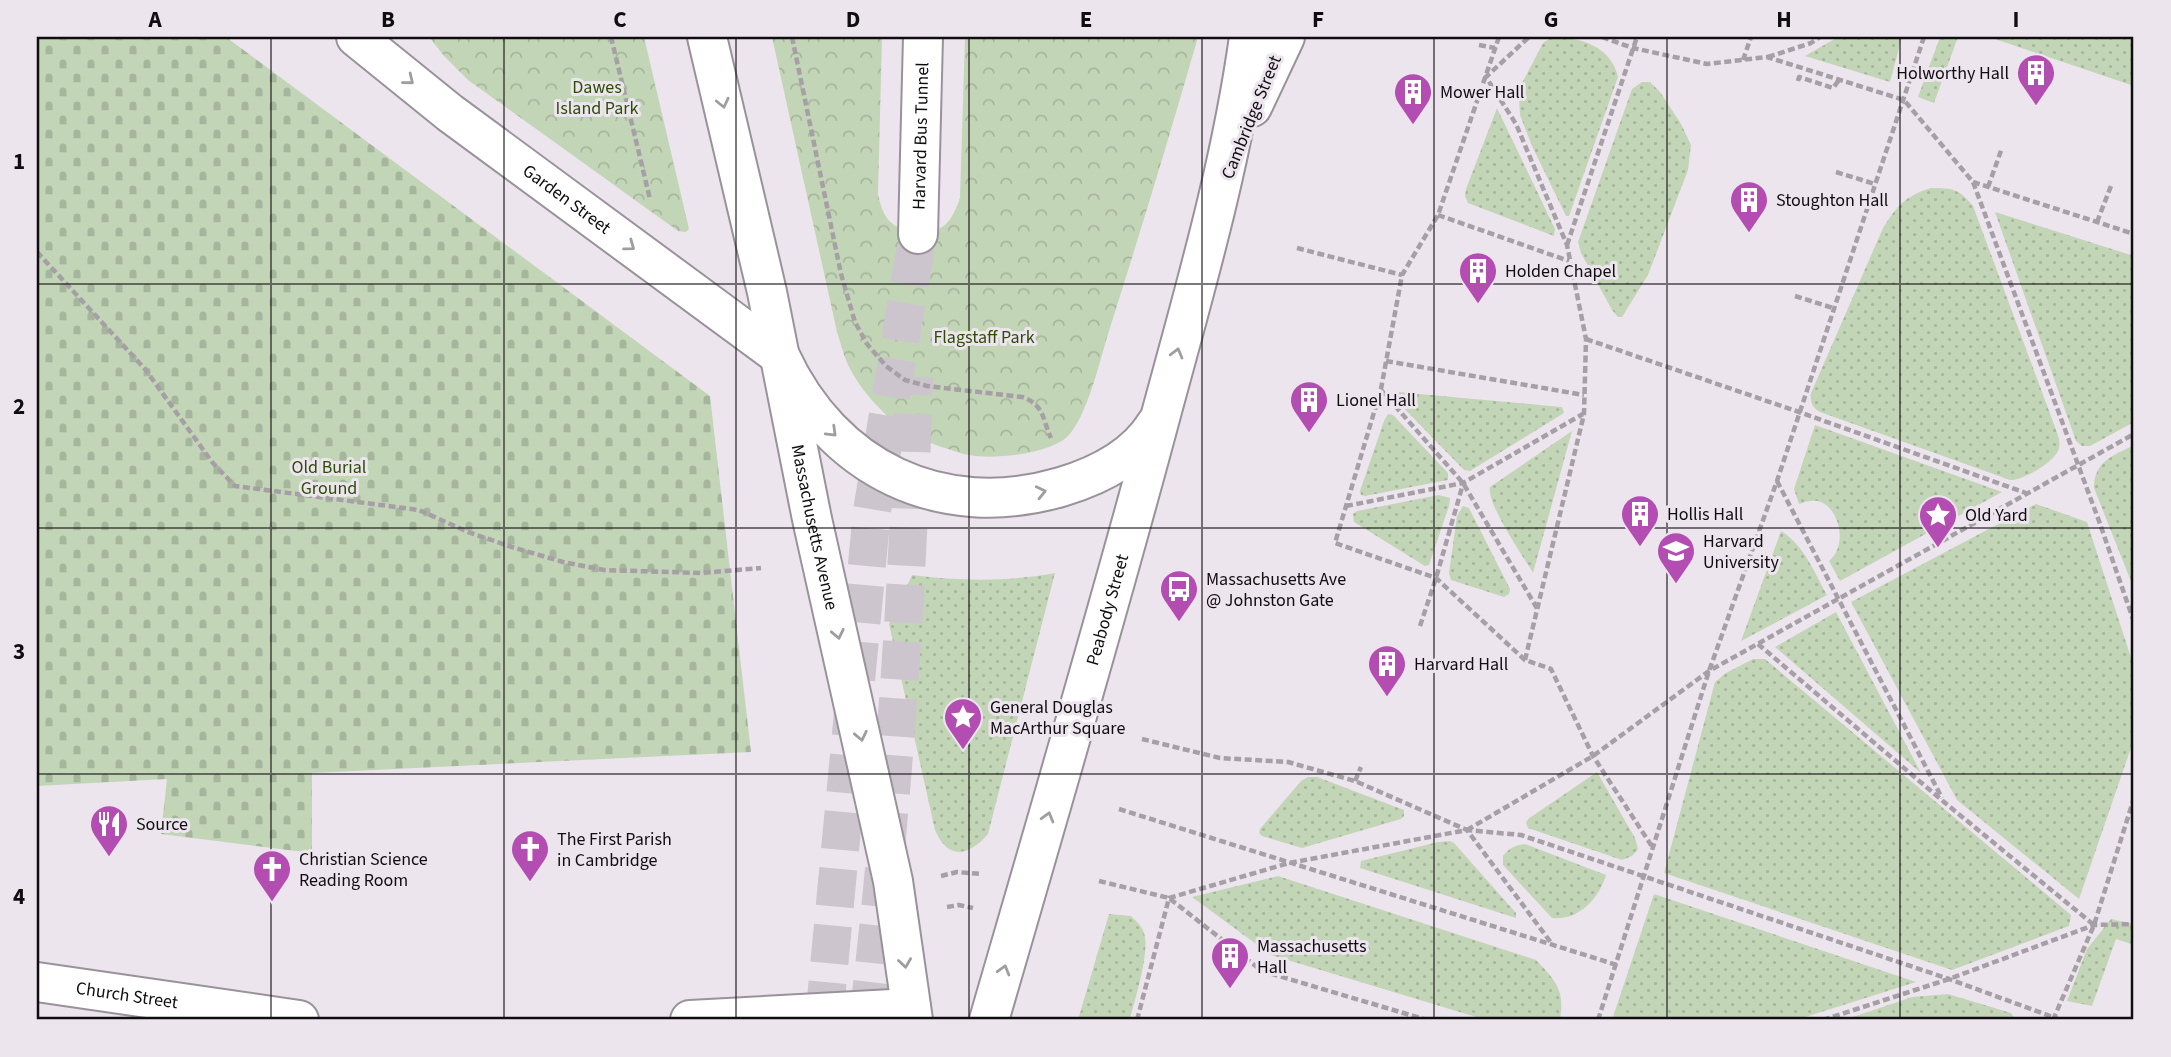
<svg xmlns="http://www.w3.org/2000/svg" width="2171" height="1057" font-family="'Source Sans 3',sans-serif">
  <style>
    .grass { fill: url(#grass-dots) }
    .forest { fill: url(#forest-crowns) }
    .cemetery { fill: url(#cemetery-stones) }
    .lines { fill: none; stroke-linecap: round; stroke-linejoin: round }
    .minor-tunnel { stroke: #ccc5cd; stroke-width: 38; stroke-dasharray: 38 19; stroke-linecap: butt }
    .minor-casing { stroke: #9a929a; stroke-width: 42 }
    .major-casing { stroke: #9a929a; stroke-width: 42 }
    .path { stroke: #a69fa6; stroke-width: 4.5; stroke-dasharray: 7 3.5; stroke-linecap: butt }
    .minor { stroke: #fff; stroke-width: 38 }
    .major { stroke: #fff; stroke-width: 38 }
    .oneway { stroke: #9f9e9f }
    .grid { fill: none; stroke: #100d10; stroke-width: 2; stroke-opacity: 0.55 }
    .labels { text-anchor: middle; stroke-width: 6; stroke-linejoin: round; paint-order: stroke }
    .poi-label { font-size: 18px; fill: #100d10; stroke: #ede5ee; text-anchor: start }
    .park-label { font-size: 18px; fill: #2c4d06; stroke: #ede5ee }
    .street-label { font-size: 18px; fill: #100d10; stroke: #ede5ee }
    .neatline { fill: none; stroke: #100d10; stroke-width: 2.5 }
    .grid-label { font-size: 23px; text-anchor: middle; font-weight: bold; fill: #100d10 }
  </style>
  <defs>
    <pattern id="grass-dots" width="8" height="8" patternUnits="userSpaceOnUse" patternTransform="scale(1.75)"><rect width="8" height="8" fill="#c3d5b7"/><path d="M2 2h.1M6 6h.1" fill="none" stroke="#a6b69c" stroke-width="1.8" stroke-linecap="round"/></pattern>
    <pattern id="forest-crowns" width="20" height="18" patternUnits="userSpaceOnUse" patternTransform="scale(1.75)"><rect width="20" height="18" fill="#c3d5b7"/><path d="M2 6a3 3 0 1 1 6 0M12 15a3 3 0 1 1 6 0" fill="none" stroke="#a6b69c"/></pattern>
    <pattern id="cemetery-stones" width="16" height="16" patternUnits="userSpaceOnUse" patternTransform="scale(1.75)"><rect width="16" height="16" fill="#c3d5b7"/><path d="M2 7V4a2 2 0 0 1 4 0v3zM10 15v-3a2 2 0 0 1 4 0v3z" fill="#a6b69c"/></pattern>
  </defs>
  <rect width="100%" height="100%" fill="#ede5ee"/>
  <g class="grass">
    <path d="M1552,37C1580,37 1611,46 1618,77L1569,216H1566L1532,146L1520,115L1519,98L1522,83L1543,43Z"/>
    <polygon points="1838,37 1902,37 1890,82 1805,56"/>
    <polygon points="1940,37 1958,37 1934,103 1918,97"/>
    <polygon points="1989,37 2134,37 2134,86"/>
    <polygon points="1642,82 1650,82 1660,92 1681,124 1691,145 1688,170 1648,275 1622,317 1618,317 1612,310 1581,253 1578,242 1632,89"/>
    <polygon points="1497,108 1555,229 1554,236 1468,203 1465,196 1466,189"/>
    <path d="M1931,188C1953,188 1959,189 1973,206L2055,427C2057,433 2061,441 2059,448C2057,461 2022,481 2010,480L1820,412C1812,407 1810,402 1811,393L1883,228C1897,206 1905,196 1931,188Z"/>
    <polygon points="1995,212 2134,256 2134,422 2090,446 2082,446 2076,441"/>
    <polygon points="1398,392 1562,407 1564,413 1470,471 1464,470 1394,398 1394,394"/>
    <polygon points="1388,414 1393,415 1448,473 1448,480 1365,496 1361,495 1360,491 1384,421"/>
    <path d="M1815,425L2002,492L1840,581L1829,561C1847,547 1841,511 1821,502C1814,499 1805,502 1799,504L1794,489Z"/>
    <path d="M1572,431L1533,573C1523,556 1486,503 1490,487Z"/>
    <path d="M2134,445V589L2094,488C2094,461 2113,456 2134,445Z"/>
    <polygon points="1439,495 1450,498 1449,506 1429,565 1425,566 1354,522 1353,514 1357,511"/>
    <polygon points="2036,504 2087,522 2134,667 2134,739 2079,899 1957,800 1851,602"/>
    <polygon points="1463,506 1469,508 1510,589 1509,594 1504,597 1451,580 1449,573 1457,516"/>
    <path d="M1781,531C1804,545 1814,572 1827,595L1741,641Z"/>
    <path d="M1055,573L988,834C969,856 948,861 935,830L889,624L912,575C960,581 1007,582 1055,573Z"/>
    <polygon points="1836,612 1921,773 1775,647"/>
    <polygon points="1753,659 1765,659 2071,915 2069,926 1952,970 1664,873 1715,682 1726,673"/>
    <polygon points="1597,772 1635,838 1638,849 1632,856 1622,860 1528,828 1526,823 1528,819"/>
    <polygon points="1308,777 1317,777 1404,810 1404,816 1401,819 1302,848 1262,836 1259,833 1260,829 1301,781"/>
    <polygon points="1450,841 1454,843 1516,913 1516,918 1360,868 1361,861 1438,842"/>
    <path d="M1525,844L1606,875C1599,899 1578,921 1552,918L1503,865V856C1509,848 1515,845 1525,844Z"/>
    <path d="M1278,876L1536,960C1556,981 1565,990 1560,1020H1486L1271,955L1192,897Z"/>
    <polygon points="1654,894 1916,982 1796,1020 1612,1020"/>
    <path d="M1109,914L1131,916C1136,921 1142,926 1144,933C1150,951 1136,996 1131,1015L1129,1020H1078Z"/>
    <polygon points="2111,919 2134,924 2134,945 2116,939 2092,1006 2067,1001 2087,949"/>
    <polygon points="1948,994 2011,1013 2015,1020 1844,1020 1912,997"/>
  </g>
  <g class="forest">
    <polygon points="429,37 644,37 689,229 686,232 678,231 468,80 444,56"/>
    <path d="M772,37H882L878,194C883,218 891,230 917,231C944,233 951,223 960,198L965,37H1198C1170,135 1140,233 1109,331C1100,359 1087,419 1066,438C1047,454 993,460 969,455C962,454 955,451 948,449C905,436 870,407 849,367C844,357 841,344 837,332Z"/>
  </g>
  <polygon class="cemetery" points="37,37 226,37 710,396 751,752 312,773 312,853 161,834 167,779 37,786"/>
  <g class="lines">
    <g class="minor-tunnel">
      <polyline points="824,1020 872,511 918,234"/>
      <path d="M868,1020C893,807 908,592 914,377"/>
    </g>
    <defs>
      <g id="minor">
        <path id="s1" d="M918,234L923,37"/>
        <path id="s2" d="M37,982L299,1020"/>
        <polyline points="690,1020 911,1008"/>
      </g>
      <g id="major">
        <path id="s3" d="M356,37L450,113L780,356C832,469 941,522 1061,487C1098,476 1135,458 1156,424"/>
        <path id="s4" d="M707,37L767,292L812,519L893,881L913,1020"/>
        <polyline points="1252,107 1285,37"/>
        <path id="s5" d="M989,1020C1047,820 1106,620 1160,418C1194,292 1231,167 1249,37"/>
      </g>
    </defs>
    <use href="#minor" class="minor-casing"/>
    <use href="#major" class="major-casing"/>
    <g class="path">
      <polyline points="611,37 650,199"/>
      <path d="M792,37L841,274L855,322L867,344L886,366L905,380L927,386L1022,397C1045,405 1042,419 1051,438"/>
      <polyline points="1499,37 1438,215 1402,275 1381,389 1335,543 1436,578 1525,660 1551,669 1593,756 1653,848"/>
      <polyline points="1602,37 1633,48 1707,64 1767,57 1904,100 1973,182 2099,521 2134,622"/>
      <polyline points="1479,45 1495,48"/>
      <polyline points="1768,57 1811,43 1820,37"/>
      <polyline points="1743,60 1751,37"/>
      <polyline points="1798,81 1799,77 1833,88 1839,80"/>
      <polyline points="1836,172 1875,184"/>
      <polyline points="1973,182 2134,234"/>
      <polyline points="1988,187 2002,148"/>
      <polyline points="1438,215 1569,261"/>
      <polyline points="2097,222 2111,186"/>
      <polyline points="1567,245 1637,37"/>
      <polyline points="1297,248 1402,275"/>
      <polyline points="37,252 145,369 212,462 235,486 419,510 468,532 512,547 563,562 604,570 701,573 761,568"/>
      <polyline points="1795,296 1833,308"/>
      <polyline points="1586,339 1799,412 2026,493"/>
      <polyline points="1386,361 1584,395"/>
      <polyline points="1381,390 1463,483 1538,610"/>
      <polyline points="1777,481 1942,798"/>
      <polyline points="1346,506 1463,483 1583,414"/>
      <polyline points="1420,626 1436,578 1463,484"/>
      <polyline points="1758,644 1944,802 2094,925"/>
      <polyline points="1525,660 1584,414 1586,339 1567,245 1516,124 1486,77 1529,37"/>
      <polyline points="1142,739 1220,758 1288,762 1355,781 1467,830 1552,944"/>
      <polyline points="1355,781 1361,767"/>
      <polyline points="1119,809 1617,965"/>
      <polyline points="1467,830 1593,756 1709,671 2134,434"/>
      <polyline points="941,876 957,872 981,874"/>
      <polyline points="1099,881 1169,898 1262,971 1427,1020"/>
      <polyline points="947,907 959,905 973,908"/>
      <polyline points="1137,1020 1169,898 1289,863 1467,830 1521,835 1949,979 2061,1020"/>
      <polyline points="1598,1020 1709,671 1777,481 1924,37"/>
      <polyline points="1823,1020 1949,979 2094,925 2134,924"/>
      <polyline points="2053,1020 2094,925 2134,798"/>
    </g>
    <use href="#minor" class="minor"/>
    <use href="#major" class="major"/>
  </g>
  <defs><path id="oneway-chevron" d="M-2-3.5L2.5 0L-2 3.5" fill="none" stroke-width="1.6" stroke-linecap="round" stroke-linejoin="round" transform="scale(1.75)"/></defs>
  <g class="oneway">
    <use href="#oneway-chevron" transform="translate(409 80) rotate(39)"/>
    <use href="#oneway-chevron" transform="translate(723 103) rotate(77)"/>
    <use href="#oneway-chevron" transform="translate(630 246) rotate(36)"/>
    <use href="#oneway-chevron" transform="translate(1177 353) rotate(-75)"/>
    <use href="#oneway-chevron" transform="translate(832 432) rotate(44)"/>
    <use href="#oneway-chevron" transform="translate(1041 492) rotate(-13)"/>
    <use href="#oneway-chevron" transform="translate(838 634) rotate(78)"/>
    <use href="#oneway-chevron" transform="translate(861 736) rotate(78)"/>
    <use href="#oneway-chevron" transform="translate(1048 817) rotate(-74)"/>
    <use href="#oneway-chevron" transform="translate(905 963) rotate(82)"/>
    <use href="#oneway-chevron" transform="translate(1004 970) rotate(-74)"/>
  </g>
  <path class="grid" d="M271,37V1020M504,37V1020M736,37V1020M969,37V1020M1202,37V1020M1434,37V1020M1667,37V1020M1900,37V1020M37,284H2134M37,528H2134M37,774H2134"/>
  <defs>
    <symbol id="building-pin" viewBox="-11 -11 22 30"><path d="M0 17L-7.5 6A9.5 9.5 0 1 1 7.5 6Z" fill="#b44db1" stroke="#ede5ee"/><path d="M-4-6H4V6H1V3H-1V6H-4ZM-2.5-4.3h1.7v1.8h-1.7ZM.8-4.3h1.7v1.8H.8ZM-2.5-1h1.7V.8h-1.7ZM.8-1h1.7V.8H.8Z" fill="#fff"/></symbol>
    <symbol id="sight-pin" viewBox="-11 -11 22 30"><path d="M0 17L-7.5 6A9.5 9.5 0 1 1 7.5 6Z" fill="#b44db1" stroke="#ede5ee"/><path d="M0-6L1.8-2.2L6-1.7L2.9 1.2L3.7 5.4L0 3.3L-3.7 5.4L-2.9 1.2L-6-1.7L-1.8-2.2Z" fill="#fff"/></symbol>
    <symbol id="university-pin" viewBox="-11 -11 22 30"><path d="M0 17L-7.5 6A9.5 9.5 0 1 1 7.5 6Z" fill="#b44db1" stroke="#ede5ee"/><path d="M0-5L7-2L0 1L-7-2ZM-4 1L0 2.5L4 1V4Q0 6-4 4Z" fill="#fff"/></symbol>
    <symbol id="bus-pin" viewBox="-11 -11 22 30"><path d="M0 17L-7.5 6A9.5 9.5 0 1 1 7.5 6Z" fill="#b44db1" stroke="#ede5ee"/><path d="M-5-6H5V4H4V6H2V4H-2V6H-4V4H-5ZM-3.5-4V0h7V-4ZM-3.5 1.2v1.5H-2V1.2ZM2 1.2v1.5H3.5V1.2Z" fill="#fff"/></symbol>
    <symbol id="restaurant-pin" viewBox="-11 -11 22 30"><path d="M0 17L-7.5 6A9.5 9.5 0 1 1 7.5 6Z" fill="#b44db1" stroke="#ede5ee"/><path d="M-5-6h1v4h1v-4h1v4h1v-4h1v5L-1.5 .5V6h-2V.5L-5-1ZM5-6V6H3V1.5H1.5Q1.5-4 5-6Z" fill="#fff"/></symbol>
    <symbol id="church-pin" viewBox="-11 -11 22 30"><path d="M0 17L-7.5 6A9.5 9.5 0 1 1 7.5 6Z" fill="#b44db1" stroke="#ede5ee"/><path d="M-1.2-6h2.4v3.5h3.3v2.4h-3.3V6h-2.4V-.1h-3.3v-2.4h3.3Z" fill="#fff"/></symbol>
  </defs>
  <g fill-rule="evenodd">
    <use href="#building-pin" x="2014" y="51" width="44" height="60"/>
    <use href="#building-pin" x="1391" y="70" width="44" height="60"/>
    <use href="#building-pin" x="1727" y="178" width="44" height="60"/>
    <use href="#building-pin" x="1456" y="249" width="44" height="60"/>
    <use href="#building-pin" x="1287" y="378" width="44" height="60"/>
    <use href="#building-pin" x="1618" y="492" width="44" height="60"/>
    <use href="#sight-pin" x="1916" y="493" width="44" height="60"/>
    <use href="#university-pin" x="1654" y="529" width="44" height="60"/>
    <use href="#bus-pin" x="1157" y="567" width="44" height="60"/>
    <use href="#building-pin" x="1365" y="642" width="44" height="60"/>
    <use href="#sight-pin" x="941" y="695" width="44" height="60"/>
    <use href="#restaurant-pin" x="87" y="802" width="44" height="60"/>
    <use href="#church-pin" x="508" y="827" width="44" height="60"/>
    <use href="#church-pin" x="250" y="847" width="44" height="60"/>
    <use href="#building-pin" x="1208" y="934" width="44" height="60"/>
  </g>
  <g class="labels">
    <g class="poi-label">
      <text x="2009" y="79" text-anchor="end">Holworthy Hall</text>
      <text x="1440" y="98">Mower Hall</text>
      <text x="1776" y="206">Stoughton Hall</text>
      <text x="1505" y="277">Holden Chapel</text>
      <text x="1336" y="406">Lionel Hall</text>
      <text x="1667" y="520">Hollis Hall</text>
      <text x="1965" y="521">Old Yard</text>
      <text x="1703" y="547">Harvard<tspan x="1703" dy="21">University</tspan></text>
      <text x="1206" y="585">Massachusetts Ave<tspan x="1206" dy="21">@ Johnston Gate</tspan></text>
      <text x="1414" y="670">Harvard Hall</text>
      <text x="990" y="713">General Douglas<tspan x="990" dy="21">MacArthur Square</tspan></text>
      <text x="136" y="830">Source</text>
      <text x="557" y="845">The First Parish<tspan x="557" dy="21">in Cambridge</tspan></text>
      <text x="299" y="865">Christian Science<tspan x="299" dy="21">Reading Room</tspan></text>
      <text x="1257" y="952">Massachusetts<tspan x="1257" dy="21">Hall</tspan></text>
    </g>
    <g class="park-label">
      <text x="597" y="93">Dawes<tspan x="597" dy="21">Island Park</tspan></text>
      <text x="984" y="343">Flagstaff Park</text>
      <text x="329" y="473">Old Burial<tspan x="329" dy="21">Ground</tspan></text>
    </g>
    <g class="street-label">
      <text transform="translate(1251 117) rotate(-68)" y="6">Cambridge Street</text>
      <text dy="6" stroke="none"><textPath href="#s1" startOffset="98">Harvard Bus Tunnel</textPath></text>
      <text dy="6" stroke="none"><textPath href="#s3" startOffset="266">Garden Street</textPath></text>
      <text dy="6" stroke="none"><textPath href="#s4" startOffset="502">Massachusetts Avenue</textPath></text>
      <text dy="6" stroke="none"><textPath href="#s5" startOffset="427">Peabody Street</textPath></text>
      <text dy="6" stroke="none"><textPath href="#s2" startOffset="91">Church Street</textPath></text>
    </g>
  </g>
  <rect width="2171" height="1057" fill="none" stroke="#ede5ee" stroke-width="77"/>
  <rect x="38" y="38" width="2094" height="980" class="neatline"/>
  <g class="grid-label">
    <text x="155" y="27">A</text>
    <text x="388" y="27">B</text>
    <text x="620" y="27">C</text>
    <text x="853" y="27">D</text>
    <text x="1086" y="27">E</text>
    <text x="1318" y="27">F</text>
    <text x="1551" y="27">G</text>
    <text x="1784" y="27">H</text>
    <text x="2016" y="27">I</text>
    <text x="19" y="169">1</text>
    <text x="19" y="414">2</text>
    <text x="19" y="659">3</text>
    <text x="19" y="904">4</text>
  </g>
</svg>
